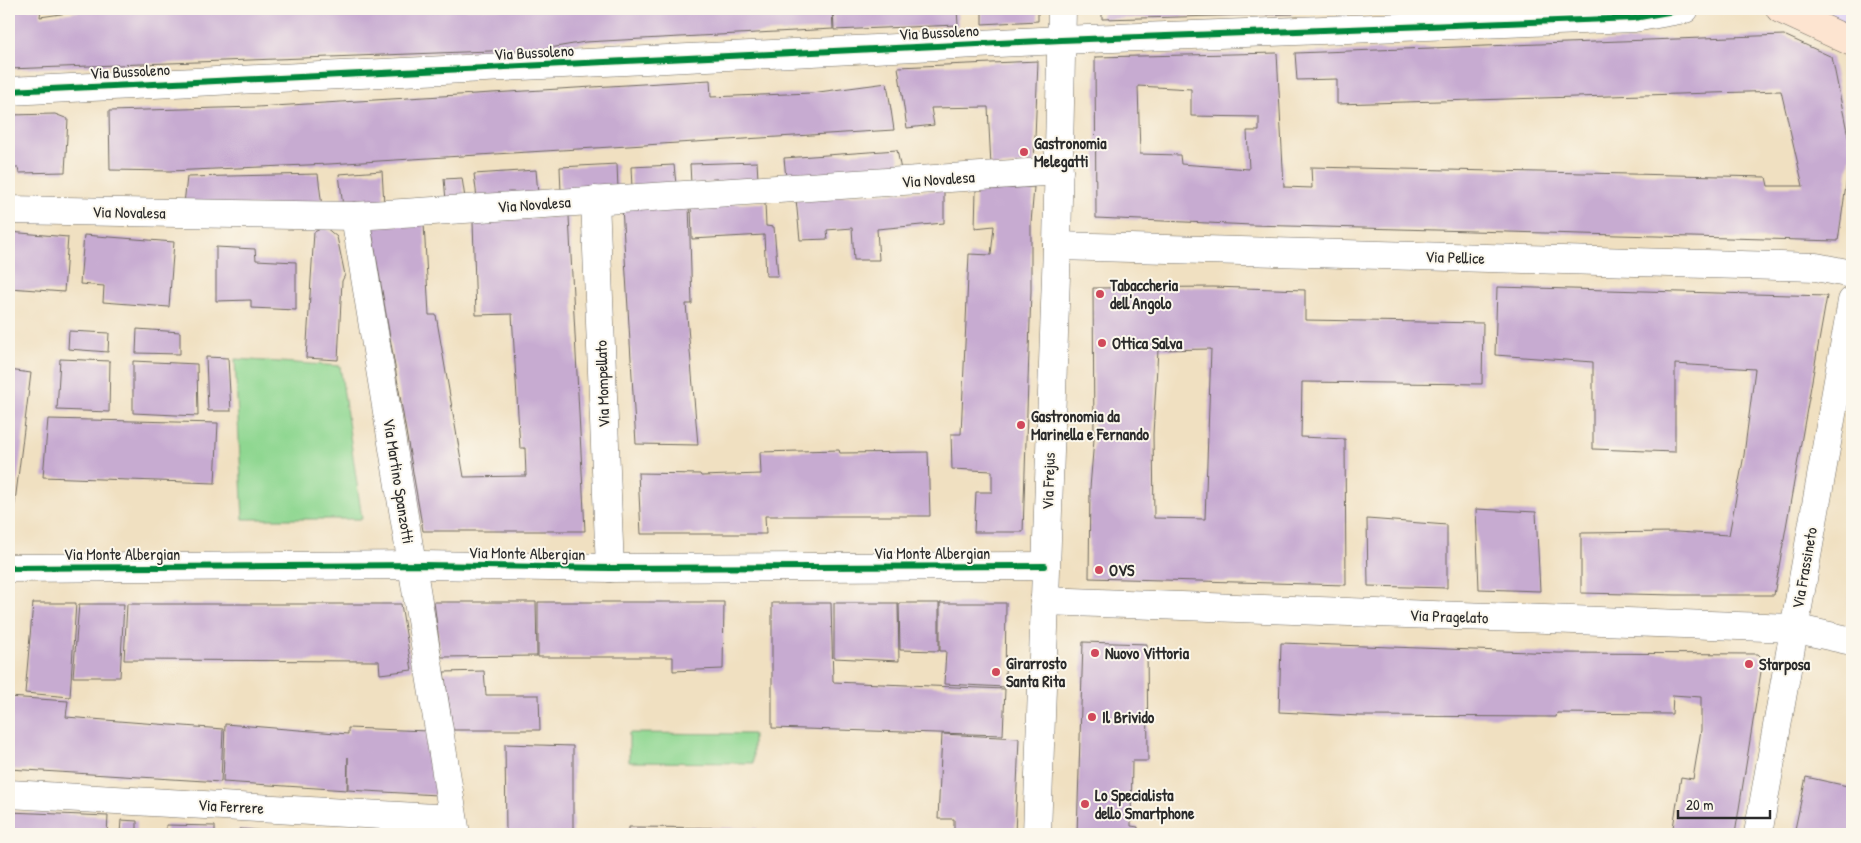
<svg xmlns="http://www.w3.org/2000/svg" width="1861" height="843" font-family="'Patrick Hand',sans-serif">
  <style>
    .built { fill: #e1d4f4 }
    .green { fill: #8fd791; stroke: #5d815e }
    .building { fill: #c7abd1; fill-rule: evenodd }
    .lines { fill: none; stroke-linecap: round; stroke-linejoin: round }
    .street-casing { stroke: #706a60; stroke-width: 29 }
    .secondary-casing { stroke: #706a60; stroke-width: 29 }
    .street { stroke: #fff; stroke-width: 28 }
    .secondary { stroke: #fde4d0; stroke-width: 28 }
    .cycleway-casing { stroke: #fbf7ec; stroke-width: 9 }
    .cycleway { stroke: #00873e; stroke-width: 6 }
    .poi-dot { fill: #d1495b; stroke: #fbf7ec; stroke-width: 2 }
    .labels { text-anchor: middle; stroke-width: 4; stroke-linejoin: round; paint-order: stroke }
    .street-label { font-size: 16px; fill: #2b2b2b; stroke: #fbf7ec }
    .poi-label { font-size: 16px; font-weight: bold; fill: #2b2b2b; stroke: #fbf7ec; text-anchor: start }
  </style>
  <rect width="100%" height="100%" fill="#fbf7ec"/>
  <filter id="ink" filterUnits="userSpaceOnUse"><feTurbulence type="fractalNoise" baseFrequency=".02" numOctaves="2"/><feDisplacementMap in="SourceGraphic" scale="10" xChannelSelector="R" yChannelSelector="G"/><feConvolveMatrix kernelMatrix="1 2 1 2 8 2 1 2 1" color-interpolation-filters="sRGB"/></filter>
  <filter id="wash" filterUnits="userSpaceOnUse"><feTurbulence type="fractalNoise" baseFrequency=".0096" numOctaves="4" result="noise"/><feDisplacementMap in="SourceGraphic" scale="20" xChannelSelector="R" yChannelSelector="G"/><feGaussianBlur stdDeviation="1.12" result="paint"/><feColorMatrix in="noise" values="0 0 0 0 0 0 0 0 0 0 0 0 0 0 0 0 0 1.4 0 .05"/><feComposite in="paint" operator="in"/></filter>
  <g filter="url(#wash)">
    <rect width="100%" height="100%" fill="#f0e0c1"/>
    <polygon class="built" points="1802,9 1852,9 1852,31"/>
    <g class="green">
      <polygon points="235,359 340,366 362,519 243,519"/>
      <polygon points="629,733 753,734 753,763 629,762"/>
    </g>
    <g id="blocks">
      <g class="building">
        <polygon points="9,9 41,9 40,17 96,9 832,9 833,29 585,42 544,49 9,69"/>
        <polygon points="833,9 957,9 958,25 834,30"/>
        <polygon points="982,9 1038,9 1038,21 982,24"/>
        <polygon points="1102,9 1293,9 1293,14 1102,19"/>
        <path d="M1784,35L1832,57L1851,151L1838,241L1252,225L1096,218L1095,57L1277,53L1284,187L1312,188L1311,167L1766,177L1768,186H1803L1781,91L1337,104V79L1297,80L1295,53ZM1138,86L1191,89V116L1259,117V131H1247L1249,169L1181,164L1180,155L1140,154Z"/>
        <polygon points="1038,61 1034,163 991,166 988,107 931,108 934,125 907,128 898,67"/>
        <polygon points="710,80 711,97 811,93 887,83 894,130 329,164 170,171 110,170 109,111 257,107"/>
        <polygon points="55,114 68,119 65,172 19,173 18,168 9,168 9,115"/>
        <polygon points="897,150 901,170 786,178 784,158"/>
        <polygon points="757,162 758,179 691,184 690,164"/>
        <polygon points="617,164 618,189 561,192 560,167"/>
        <polygon points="674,165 676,184 632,188 631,167"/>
        <polygon points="536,170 538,194 477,198 474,174"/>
        <polygon points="382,171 384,204 343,207 339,174"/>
        <polygon points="318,174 322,207 184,204 187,177"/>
        <polygon points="462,178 465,198 446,200 444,179"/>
        <polygon points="1034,187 1031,223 1031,291 1023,532 974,532 976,492 992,492 992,471 952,469 951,434 961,434 969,254 991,255 994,226 975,228 976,190"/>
        <polygon points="944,190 944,223 877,229 879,260 854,260 852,228 827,230 828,239 800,240 796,199"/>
        <polygon points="765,203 766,226 774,227 778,276 766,276 764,235 692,239 691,205"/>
        <polygon points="689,204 692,304 686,304 698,445 636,444 622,207"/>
        <polygon points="569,216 585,531 423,531 371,226 424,223 429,315 436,315 464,477 526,476 525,448 520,448 512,314 476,315 473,222"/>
        <polygon points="325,227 337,237 345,275 342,281 338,360 306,358 314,232"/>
        <polygon points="9,232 68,237 64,292 9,288"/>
        <polygon points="84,235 174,242 169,307 103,302 104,286 80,284"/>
        <polygon points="216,247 255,249 256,260 296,262 296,310 251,308 251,300 216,301"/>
        <path d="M1213,287L1305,290V320L1483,323L1482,384L1302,382L1301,437L1345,439L1346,585L1089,578L1090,488L1094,439L1093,288ZM1211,349L1205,519L1154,518L1153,434L1158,350Z"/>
        <polygon points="1497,287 1827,296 1774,595 1676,595 1581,593 1581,533 1676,532 1729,535 1744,455 1755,369 1675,364 1675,452 1593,449 1593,362 1495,355"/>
        <polygon points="137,329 180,332 180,354 136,353"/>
        <polygon points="69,331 109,333 108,352 68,349"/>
        <polygon points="206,357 228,358 231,411 208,411"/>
        <polygon points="60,359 110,361 109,412 57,410"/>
        <polygon points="133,361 197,364 198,416 133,413"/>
        <polygon points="9,370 31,373 11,534 9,534"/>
        <polygon points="48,419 218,423 215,483 43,477"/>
        <polygon points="839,450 840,453 928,452 930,516 765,516 766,534 641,534 638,473 700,474 701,476 761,474 760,452"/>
        <polygon points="1476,509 1536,512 1540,591 1479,589"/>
        <polygon points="1367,519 1447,525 1447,588 1368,586"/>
        <polygon points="1851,587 1852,588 1852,607 1848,606"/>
        <polygon points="434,602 536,602 537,656 441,657"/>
        <polygon points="538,602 724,602 723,669 673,671 673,657 538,657"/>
        <polygon points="33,603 76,603 70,697 25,693"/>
        <polygon points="772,603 831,603 833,682 1005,689 1003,735 772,728"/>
        <polygon points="834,603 898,603 899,661 834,658"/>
        <polygon points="899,603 939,603 939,651 900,650"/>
        <polygon points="940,603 1006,603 1005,687 944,684 946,651 940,651"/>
        <polygon points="79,604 124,604 120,677 73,677"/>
        <polygon points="127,604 401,604 412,670 380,674 379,661 124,660"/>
        <polygon points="1083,642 1147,644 1148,761 1132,761 1131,826 1138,827 1138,834 1077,834"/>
        <polygon points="1281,643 1557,653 1758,654 1763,659 1735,834 1672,834 1681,777 1693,779 1701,730 1701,697 1673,695 1672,714 1557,713 1556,717 1360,716 1279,712"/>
        <polygon points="484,671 486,695 539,695 540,730 453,730 444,672"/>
        <polygon points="9,697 68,701 66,717 223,729 221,782 9,769"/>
        <polygon points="225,724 348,734 348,728 428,731 437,795 348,790 348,757 347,790 223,782"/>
        <polygon points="942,734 1019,738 1015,834 954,834 954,819 938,819"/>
        <polygon points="505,744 573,746 573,834 506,834"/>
        <polygon points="1806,777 1852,787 1852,834 1794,834"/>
        <polygon points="9,812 108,816 107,834 9,834"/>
        <polygon points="121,820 137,821 137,834 120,834"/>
        <polygon points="166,825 215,826 215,834 166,834"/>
        <polygon points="629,827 757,828 757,834 629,834"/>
        <polygon points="239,829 296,833 296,834 239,834"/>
      </g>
    </g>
  </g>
  <g filter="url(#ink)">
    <use href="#blocks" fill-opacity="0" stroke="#706a60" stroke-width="1"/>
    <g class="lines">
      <defs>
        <g id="street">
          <polyline points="9,91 1061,40 1634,18 1685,9"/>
          <polyline points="595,200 610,568"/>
          <polyline points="9,210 355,216 1059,171"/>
          <polyline points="355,216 456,834"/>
          <polyline points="1057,246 1816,267 1852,274"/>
          <polyline points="9,568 422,565 610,568 1045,566"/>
          <polyline points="1044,601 1793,628 1852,641"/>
          <polyline points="9,794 453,819"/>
          <polyline points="1037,834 1057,246 1062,9"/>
          <polyline points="1758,834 1852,301"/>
        </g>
        <polyline id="secondary" points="1780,9 1852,42"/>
      </defs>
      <use href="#street" class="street-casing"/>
      <use href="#secondary" class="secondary-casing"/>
      <use href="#street" class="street"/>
      <use href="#secondary" class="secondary"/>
      <defs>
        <g id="cycleway">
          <polyline points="9,91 1061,40 1634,18 1685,9"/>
          <polyline points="9,568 422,565 610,568 1045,566"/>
        </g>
      </defs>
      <use href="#cycleway" class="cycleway-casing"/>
      <use href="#cycleway" class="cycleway"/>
    </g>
  </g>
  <g class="poi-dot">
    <circle cx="1024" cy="152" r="5"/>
    <circle cx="1100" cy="294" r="5"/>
    <circle cx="1102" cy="343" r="5"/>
    <circle cx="1021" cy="425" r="5"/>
    <circle cx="1099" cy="570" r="5"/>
    <circle cx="1095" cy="653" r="5"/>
    <circle cx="1749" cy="664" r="5"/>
    <circle cx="996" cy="672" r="5"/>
    <circle cx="1092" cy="717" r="5"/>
    <circle cx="1085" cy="804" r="5"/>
  </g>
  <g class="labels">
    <g class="street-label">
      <text transform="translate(939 32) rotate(-3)" y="6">Via Bussoleno</text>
      <text transform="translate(534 52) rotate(-3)" y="6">Via Bussoleno</text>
      <text transform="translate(130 71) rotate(-3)" y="6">Via Bussoleno</text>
      <text transform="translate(938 179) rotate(-4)" y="6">Via Novalesa</text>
      <text transform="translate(534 204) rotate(-4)" y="6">Via Novalesa</text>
      <text transform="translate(129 212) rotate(1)" y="6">Via Novalesa</text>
      <text transform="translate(1455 257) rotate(2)" y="6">Via Pellice</text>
      <text transform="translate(602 384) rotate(-92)" y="6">Via Mompellato</text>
      <text transform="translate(399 481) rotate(81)" y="6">Via Martino Spanzotti</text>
      <text transform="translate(1048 481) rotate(-88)" y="6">Via Frejus</text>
      <text transform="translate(527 553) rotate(1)" y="6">Via Monte Albergian</text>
      <text x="932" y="559">Via Monte Albergian</text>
      <text x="122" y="560">Via Monte Albergian</text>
      <text transform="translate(1804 568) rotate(-80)" y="6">Via Frassineto</text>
      <text transform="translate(1449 616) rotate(2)" y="6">Via Pragelato</text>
      <text transform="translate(231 806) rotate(3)" y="6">Via Ferrere</text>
    </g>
    <g class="poi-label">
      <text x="1034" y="149">Gastronomia<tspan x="1034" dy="18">Melegatti</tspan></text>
      <text x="1110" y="291">Tabaccheria<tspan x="1110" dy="18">dell'Angolo</tspan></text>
      <text x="1112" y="349">Ottica Salva</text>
      <text x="1031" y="422">Gastronomia da<tspan x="1031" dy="18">Marinella e Fernando</tspan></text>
      <text x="1109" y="576">OVS</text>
      <text x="1105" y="659">Nuovo Vittoria</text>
      <text x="1006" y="669">Girarrosto<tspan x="1006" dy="18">Santa Rita</tspan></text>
      <text x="1759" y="670">Starposa</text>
      <text x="1102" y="723">Il Brivido</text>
      <text x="1095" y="801">Lo Specialista<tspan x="1095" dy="18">dello Smartphone</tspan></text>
    </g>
  </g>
  <rect width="1861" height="843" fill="none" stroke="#fbf7ec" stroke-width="30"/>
  <path d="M1678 810v8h92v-8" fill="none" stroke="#2b2b2b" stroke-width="2.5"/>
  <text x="1686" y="810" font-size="15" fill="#2b2b2b" stroke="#fbf7ec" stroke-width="4" paint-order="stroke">20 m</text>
</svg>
